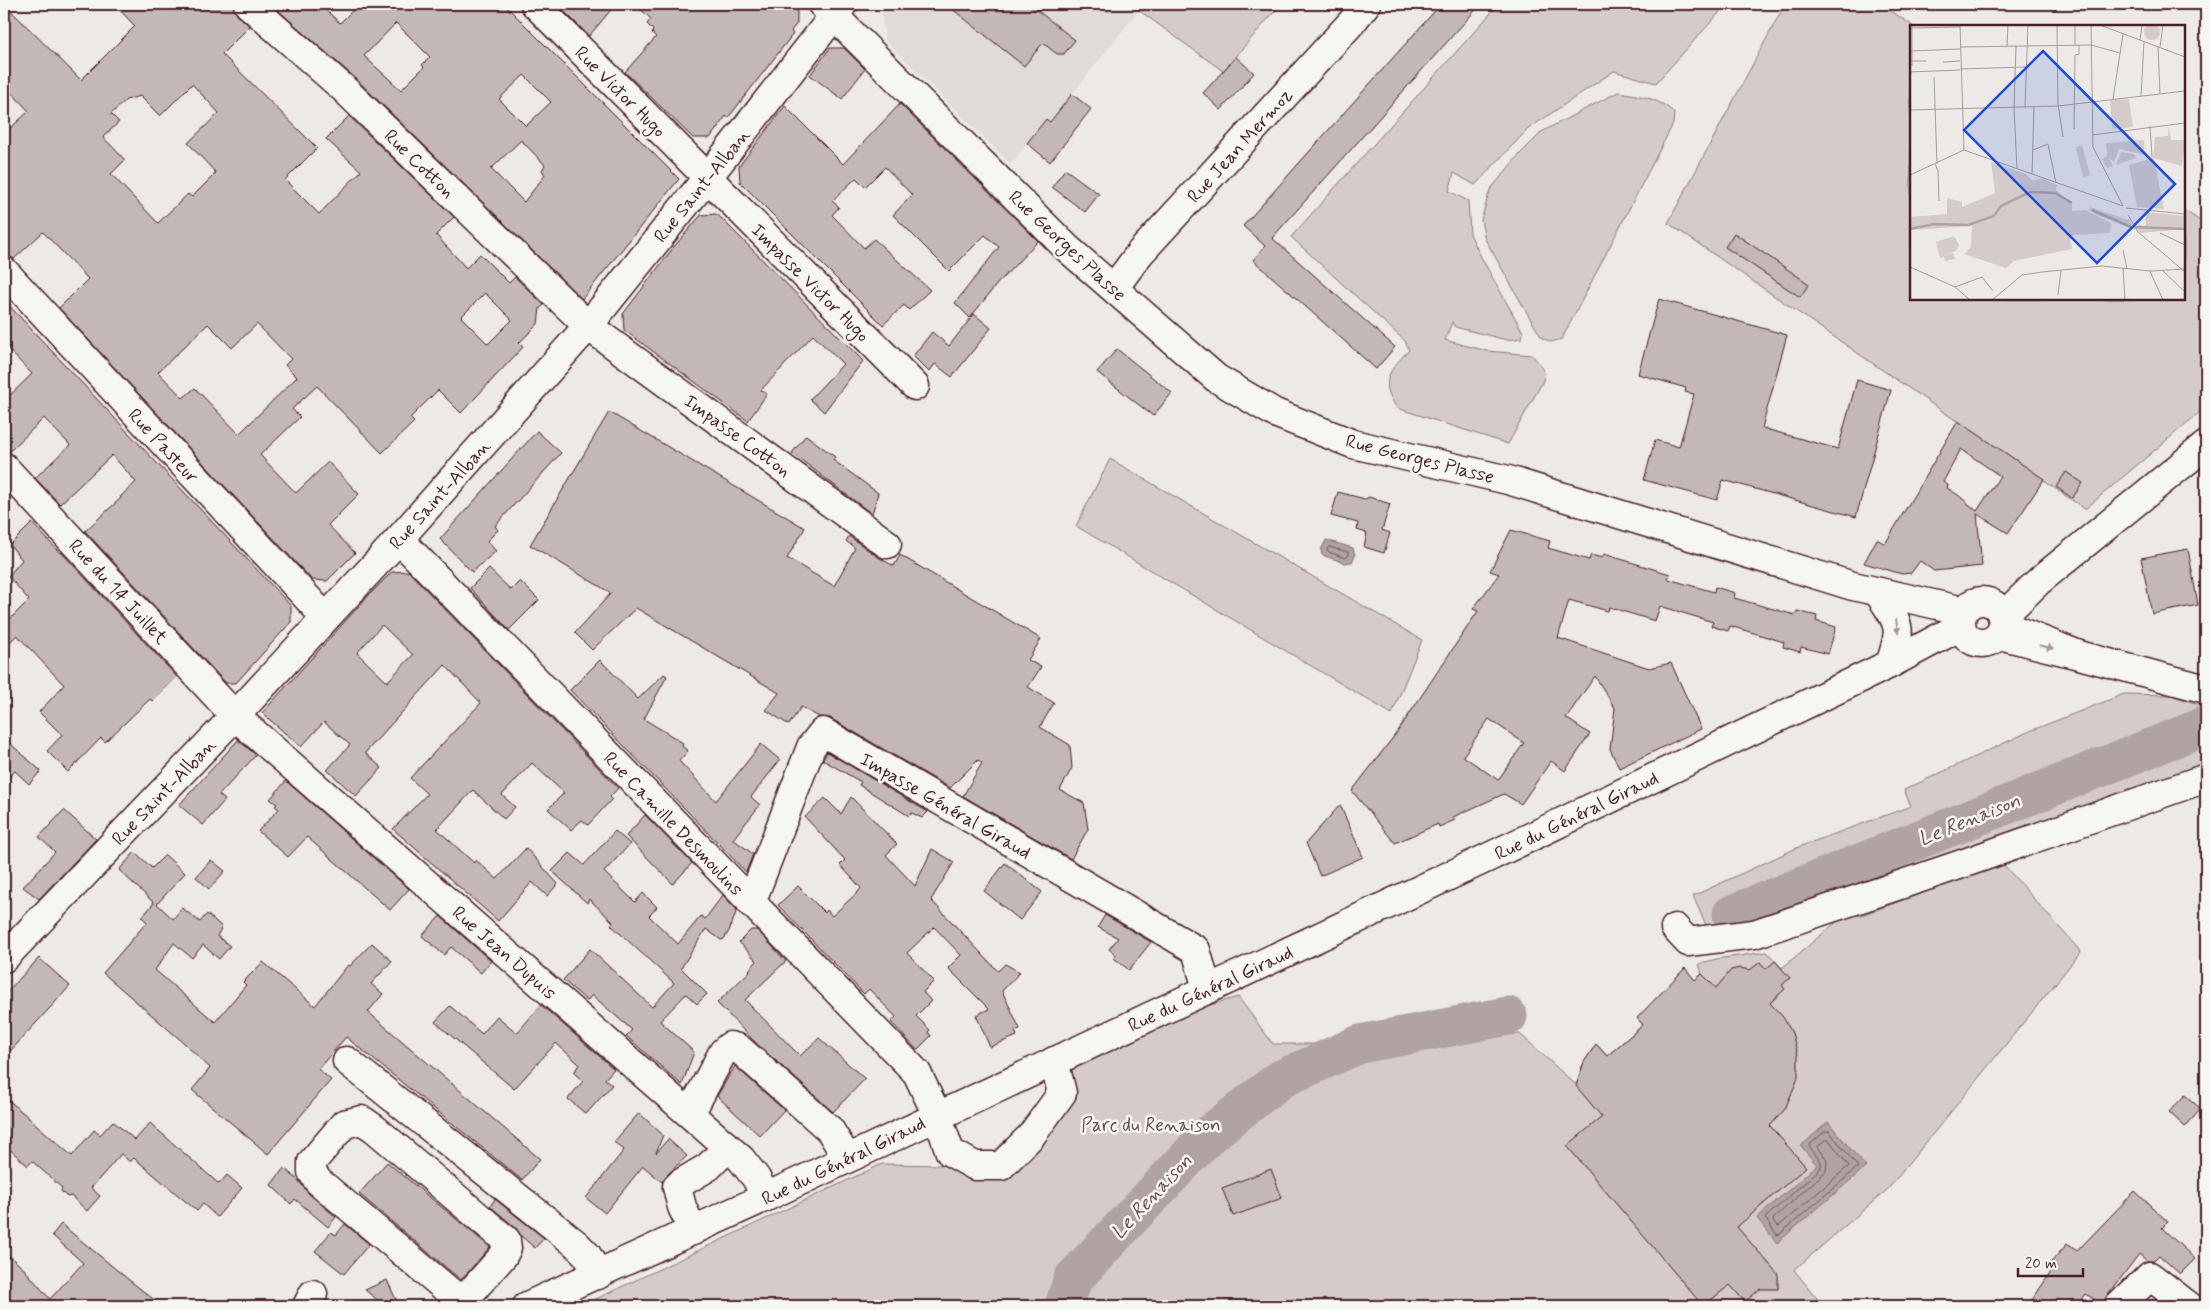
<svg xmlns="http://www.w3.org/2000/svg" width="2210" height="1310" font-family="Mynerve,sans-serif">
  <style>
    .built { fill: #e0dad8 }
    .green { fill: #d4cbca; stroke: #8f757a }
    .water { fill: #b1a2a3; stroke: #886e73 }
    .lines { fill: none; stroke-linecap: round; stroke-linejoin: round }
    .shore { stroke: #73535b; stroke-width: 1 }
    .river { stroke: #b1a2a3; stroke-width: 39 }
    .building { fill: #c4b7b7; stroke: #4a1f2b; fill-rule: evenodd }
    .minor-casing { stroke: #4a1f2b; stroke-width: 31 }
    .minor { stroke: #f6f6f2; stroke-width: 28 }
    .oneway { fill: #a99598 }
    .labels { text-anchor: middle; stroke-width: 5; stroke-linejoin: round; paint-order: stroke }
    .street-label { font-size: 19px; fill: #4a1f2b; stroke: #f6f6f2 }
    .park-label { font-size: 19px; fill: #6c4a53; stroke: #f6f6f2 }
    .water-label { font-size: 20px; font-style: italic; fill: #6e4d55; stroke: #f6f6f2 }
    .inset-river { fill: none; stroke: #b1a2a3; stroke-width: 2.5 }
    .inset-road { fill: none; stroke: #ab989b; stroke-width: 1 }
    .view { fill: #1d4ed8; fill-opacity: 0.15; stroke: #1d4ed8; stroke-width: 2.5 }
    .inset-edge { fill: none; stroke: #4a1f2b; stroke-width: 2.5 }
  </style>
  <rect width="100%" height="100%" fill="#ece9e6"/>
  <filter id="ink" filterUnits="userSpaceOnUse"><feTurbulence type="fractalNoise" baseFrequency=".02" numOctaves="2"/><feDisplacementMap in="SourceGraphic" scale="10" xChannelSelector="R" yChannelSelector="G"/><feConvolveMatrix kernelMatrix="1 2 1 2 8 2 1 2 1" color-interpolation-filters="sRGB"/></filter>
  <g filter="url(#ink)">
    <polygon class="built" points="881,4 1130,4 1138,11 1050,122 1046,119 1011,164 885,40"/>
    <g class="green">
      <polygon points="1130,4 1281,4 1223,71"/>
      <path d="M1499,4H1711L1720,12L1656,83L1614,71L1528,129L1475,185L1454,173L1449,191L1468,201L1470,234L1481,257L1523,332L1522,338L1507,340L1455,327L1452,322L1445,340L1487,351L1532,355L1539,363L1544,372L1543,381L1508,444L1397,408C1378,381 1390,370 1409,350L1405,341L1291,237Z"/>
      <polygon points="1785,4 1880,4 1913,26 1911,26 1911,299 2184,299 2184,210 2206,225 2206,407 2085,509 1668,223"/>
      <path d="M1618,92C1637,95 1660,98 1674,113L1673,124L1567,329L1562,339L1551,342L1542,338L1534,325L1485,239L1481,220L1490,190L1518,156L1543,131Z"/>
      <polygon points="1110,459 1422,640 1392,714 1076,526"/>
      <polygon points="2124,694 2171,695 2206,707 2206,767 1812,908 1709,932 1693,896 1801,846 1911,806 1904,790 2030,731"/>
      <polygon points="2003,864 2081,952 1888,1189 1794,1270 1820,1302 1818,1306 1107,1306 1108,1302 1106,1306 581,1306 882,1164 1001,1166 1063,1096 1054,1061 1183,1013 1238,997 1273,1044 1360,1044 1520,1034 1575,1084 1586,1075 1581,1069 1582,1066 1596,1044 1607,1056 1702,974 1699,964 1716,959 1767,952 1782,968 1853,908 1859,916"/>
    </g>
    <g class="water">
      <polygon points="1326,540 1353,548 1355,555 1352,562 1345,563 1322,555 1321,550"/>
      <polygon points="1828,1122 1866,1167 1777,1243 1757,1218 1817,1165 1801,1146"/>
    </g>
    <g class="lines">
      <g class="shore">
        <polygon points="1329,547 1348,552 1349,555 1345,558 1329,552 1327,550"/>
        <polygon points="1826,1131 1829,1131 1858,1167 1780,1234 1777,1235 1765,1218 1821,1168 1821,1162 1809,1146"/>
        <polygon points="1825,1140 1829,1140 1849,1166 1780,1225 1778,1226 1773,1221 1774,1218 1826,1171 1827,1160 1818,1147"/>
      </g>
      <g class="river">
        <polyline points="1732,914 2200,728 2206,724"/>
        <polyline points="1064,1306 1073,1279 1210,1134 1281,1079 1360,1044 1508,1016"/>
      </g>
    </g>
    <g class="building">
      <path d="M4,4L81,80L135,26L114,4H233L237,15L250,26L222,54L317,148L285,180L319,214L361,171L326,139L349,116L454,217L436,235L466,268L480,254L509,283L515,277L544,305L540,308L538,324L519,343L523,347L461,413L438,390L410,418L414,422L382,453L317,386L292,409L300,417L260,455L296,493L328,462L359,494L328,525L355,553L327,581L312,580L59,308L88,279L43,232L14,259L4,252V134L29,111L4,85ZM192,84L219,113L188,143L216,173L192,197L188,194L158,223L111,174L125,160L103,137L119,122L111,114L126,100L140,96L160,116ZM485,293L512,320L488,344L461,317ZM208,324L232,348L257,324L291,359L285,365L297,377L239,434L195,388L183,398L158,372Z"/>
      <path d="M271,4H319L340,23L359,4H504L679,179L582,299L354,77ZM396,23L430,57L422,65L424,67L401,90L364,56ZM524,75L551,102L526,126L499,99ZM521,140L545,165L542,170L545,175L524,202L491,169Z"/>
      <polygon points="557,4 616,4 589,36"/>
      <polygon points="635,4 797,4 797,23 791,31 793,34 728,118 726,116 710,138 693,138 625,72 656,37 652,33 653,30 647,24 651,19"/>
      <polygon points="946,4 1029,4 1075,40 1064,54 1057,54 1043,43 1024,66"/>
      <polygon points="1441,4 1481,4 1272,238 1395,347 1376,369 1253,260 1265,246 1243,226"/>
      <polygon points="830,48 844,48 865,69 842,99 810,75"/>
      <polygon points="1236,57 1254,73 1221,110 1203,93"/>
      <polygon points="1072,94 1091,109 1050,162 1027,143 1046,119 1050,122"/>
      <polygon points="900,104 1038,241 997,284 970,318 955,303 999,247 985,235 949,271 893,215 912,195 885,167 865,187 856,178 832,201 839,207 832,215 864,248 874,239 930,290 909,310 904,305 883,325 740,182 739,166 785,106 843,164"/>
      <polygon points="1065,169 1099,194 1085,212 1052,187"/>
      <polygon points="717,214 863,361 824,412 810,399 843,364 813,335 761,390 767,394 748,421 624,330 623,314 673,248 701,215"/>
      <polygon points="1734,233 1809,284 1800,297 1725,247"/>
      <polygon points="1659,299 1787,335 1762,428 1838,449 1857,380 1891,390 1856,517 1723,480 1717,500 1644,480 1655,440 1679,447 1694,394 1685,392 1686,388 1638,374"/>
      <polygon points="4,300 291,606 291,622 236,683 226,683 222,679 85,531 121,498 120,497 136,482 112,455 60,504 35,478 70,445 44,418 9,452 4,452 4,401 32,374 4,345"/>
      <polygon points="974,314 991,328 952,377 935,364 929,372 913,356 932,332 949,346"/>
      <polygon points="1117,349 1172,393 1153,416 1097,372"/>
      <polygon points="609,412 805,528 787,558 834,586 855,548 846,541 849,536 878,557 894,566 900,555 1041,639 1028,660 1041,667 1028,687 1054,703 1040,727 1070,745 1072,768 1060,790 1084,803 1088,829 1071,859 963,796 982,763 978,760 950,788 830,718 819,717 801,707 789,725 766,710 779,693 636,608 592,650 575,633 611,593 530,545"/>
      <path d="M1958,421L2044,479L2023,511L2008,533L1977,514L1982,566L1934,571L1920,561L1911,573L1902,574L1864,563L1877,539L1885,544ZM1961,449L2000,476L1977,511L1958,495L1947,488L1948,485L1943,482Z"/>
      <polygon points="537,431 561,453 495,526 498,530 487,541 496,551 472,572 440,539"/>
      <polygon points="806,435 835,457 833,460 878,493 872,514 792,453"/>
      <polygon points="2066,472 2083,483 2072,498 2056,487"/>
      <polygon points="1338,492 1365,499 1369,497 1390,504 1382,530 1390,533 1384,553 1364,547 1367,533 1357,530 1358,523 1331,516"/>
      <polygon points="32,523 60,553 61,552 177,677 152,701 150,699 105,742 101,738 68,772 47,751 62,735 39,712 64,685 17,635 4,648 4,625 29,600 8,576 22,560 10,545"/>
      <path d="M1511,530L1550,541L1548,548L1589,560L1591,555L1602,558L1604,554L1670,574L1668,579L1714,592L1715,587L1735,593L1734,598L1795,615L1797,611L1817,616L1816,621L1836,627L1828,654L1801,647L1800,652L1783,647L1784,642L1730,626L1728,631L1711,626L1713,622L1660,606L1655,621L1609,607L1608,611L1569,600L1558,638L1649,668L1671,663L1701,729L1619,768L1610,749L1615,708L1595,676L1566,718L1590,734L1565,771L1551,761L1521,804L1504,794L1453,817L1455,820L1439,827L1438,824L1395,843L1352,791L1398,731L1478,611L1473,609L1499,574L1490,571ZM1489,719L1524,743L1498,780L1463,756Z"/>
      <polygon points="2188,549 2198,605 2152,614 2141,558"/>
      <polygon points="489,569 511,590 520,581 539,600 509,630 470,588"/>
      <path d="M408,571L618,788L610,797L612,799L588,825L582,820L571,830L548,809L564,793L532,763L502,795L515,807L504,819L473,790L437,829L474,863L476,860L497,879L526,848L558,884L547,896L532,882L498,921L393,829L427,794L410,778L481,703L445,665L365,753L382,768L356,796L327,770L350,745L324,722L301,747L262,713L369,595L392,572ZM382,625L413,655L387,682L357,653Z"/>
      <polygon points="600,660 638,699 664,674 667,676 644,719 683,743 682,746 688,751 679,761 716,801 761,744 780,760 751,797 760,805 733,839 753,854 746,872 570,690"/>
      <polygon points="4,738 41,771 29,784 15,771 4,783"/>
      <polygon points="238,740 256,755 219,795 225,800 203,825 179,805"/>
      <polygon points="827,752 928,812 922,818 912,813 909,816 859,785 861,782 823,760"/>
      <polygon points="286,781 409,889 390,910 307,837 288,857 258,831 279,809 275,806 277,804 270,799"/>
      <polygon points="851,797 897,844 886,855 915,886 932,849 954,862 931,900 998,971 1005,964 1020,972 1002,991 1020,1029 1015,1031 1017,1036 990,1047 976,1015 989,1009 948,968 961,955 934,927 907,953 934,981 923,992 931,1001 916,1016 930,1030 928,1032 931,1036 917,1050 891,1022 896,1017 869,989 864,994 778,905 798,886 825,913 827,910 832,916 859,891 861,888 840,865 845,860 805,817 825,798 841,814"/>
      <polygon points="1340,805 1363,857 1320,876 1306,843"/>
      <polygon points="64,810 96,839 39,899 23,887 55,852 39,837"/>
      <polygon points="645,815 692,863 673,884 626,836"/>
      <polygon points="615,831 630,844 604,872 635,902 643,893 657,907 649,916 678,944 701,916 705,919 723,895 737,910 729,931 724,939 721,940 706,929 681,968 707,994 697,1004 686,994 660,1021 694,1052 682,1085 626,1036 632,1030 592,995 587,1001 563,980 590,949 652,1007 674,983 611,925 613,922 589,899 587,903 552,871 570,853 584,865"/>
      <polygon points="135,852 152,868 165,855 185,873 157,904 173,919 182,908 200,922 207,914 222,927 217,936 230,946 219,959 203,945 192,958 174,943 155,970 215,1022 246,985 243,982 263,962 315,1006 348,965 350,966 372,943 392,961 371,984 383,994 368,1012 540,1159 522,1180 346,1037 318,1069 331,1080 268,1154 192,1090 210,1068 183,1042 103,973 147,922 142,917 154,903 119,870"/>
      <polygon points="211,860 225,871 209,889 196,877"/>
      <polygon points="1005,863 1042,892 1020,920 984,891"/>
      <polygon points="1105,915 1151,942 1129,970 1114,958 1116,955 1109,949 1118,938 1098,927"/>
      <polygon points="440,916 491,961 481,973 451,947 444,955 422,936"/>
      <polygon points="751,930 757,930 786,961 745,1000 800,1056 819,1038 865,1079 833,1112 756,1043 717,1003 750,971 749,970 757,961 739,942"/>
      <polygon points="39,958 70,986 4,1058 4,995"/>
      <polygon points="1775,961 1790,978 1782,985 1785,989 1770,1003 1783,1017 1792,1033 1798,1055 1798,1078 1785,1109 1770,1126 1806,1167 1737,1227 1778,1274 1778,1289 1760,1289 1745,1302 1730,1285 1703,1306 1567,1146 1602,1117 1576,1086 1584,1062 1596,1044 1607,1056 1643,1025 1637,1018 1685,968 1695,980 1702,974 1716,988 1731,970 1740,968 1750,970 1760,962 1766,969"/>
      <polygon points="541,1005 614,1069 605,1079 612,1085 586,1114 568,1099 583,1081 574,1073 579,1064 556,1043 514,1089 435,1022 450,1006 482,1034 497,1016 517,1033"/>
      <polygon points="735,1066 784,1110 760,1136 717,1096"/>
      <polygon points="2185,1095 2201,1109 2185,1127 2169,1112"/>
      <polygon points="4,1096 72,1156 94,1130 100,1135 113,1121 135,1140 150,1123 219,1184 227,1175 242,1188 217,1217 203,1204 197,1211 134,1158 130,1162 121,1154 91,1188 100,1196 87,1211 71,1196 67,1197 61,1191 62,1188 32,1161 28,1166 4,1144"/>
      <polygon points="639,1113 663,1135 656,1153 668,1139 687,1156 666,1176 662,1182 643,1166 605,1213 586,1198 624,1150 614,1142"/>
      <polygon points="387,1162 490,1247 461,1280 359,1194"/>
      <polygon points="284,1168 299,1181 308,1193 336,1217 328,1227 295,1199 291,1204 271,1185"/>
      <polygon points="1271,1169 1282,1198 1233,1216 1222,1188"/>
      <polygon points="2135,1191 2168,1222 2162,1228 2195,1259 2180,1274 2159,1255 2153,1261 2147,1261 2139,1254 2108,1295 2103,1305 2086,1294 2077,1306 2028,1306 2051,1272 2046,1268 2067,1244 2077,1251"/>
      <polygon points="495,1199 544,1238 535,1248 521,1236 516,1228 490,1206"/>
      <polygon points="61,1224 129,1280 162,1306 17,1306 4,1292 4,1251 24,1269 50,1299 83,1263 52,1235"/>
      <polygon points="345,1224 369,1244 344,1274 315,1251 331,1232 336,1235"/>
      <polygon points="387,1280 399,1306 385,1306 365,1290"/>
    </g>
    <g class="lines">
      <defs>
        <g id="minor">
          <polyline points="248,4 343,88 588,326 887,544"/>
          <polyline points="535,4 915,386"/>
          <polyline points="822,4 1067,248 1216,378 1275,413 1353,444 1508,480 1853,586 1964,611"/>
          <polyline points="4,271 325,617"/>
          <polyline points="1114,288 1140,253 1352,22 1366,4"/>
          <polyline points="4,467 235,716 741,1159 756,1178 766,1197"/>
          <polyline points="399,539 917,1073 937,1115 950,1152 975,1166 1001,1166 1031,1136 1062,1093 1054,1061"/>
          <path d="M1878,592C1900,625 1903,626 1890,664"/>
          <circle cx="1982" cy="622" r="21"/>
          <polyline points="2002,617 2039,581 2206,445"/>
          <polyline points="1999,635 2079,655 2003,625"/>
          <polyline points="2079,655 2206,689"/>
          <polyline points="751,903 811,747 823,732 1196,950 1207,989"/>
          <polyline points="1675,928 1688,942 1754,934 1959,865 2206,778"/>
          <polyline points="4,958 235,716 399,539 588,326 707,178 843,4"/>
          <polyline points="347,1061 576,1244 587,1255 598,1275"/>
          <polyline points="690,1114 723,1052 730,1046 738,1048 830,1130 847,1158"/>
          <polyline points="693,1231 682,1207 677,1187 681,1183 708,1167 728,1147"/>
          <polyline points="462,1302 503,1256 507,1248 506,1240 375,1129 362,1120 344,1124 312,1162 312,1172 318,1181 462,1302 464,1306"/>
          <polyline points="307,1306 313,1294"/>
          <polyline points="527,1306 766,1197 1487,858 1890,664 1961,626"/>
          <polyline points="2119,1306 2150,1276 2189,1306"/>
        </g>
      </defs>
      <use href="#minor" class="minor-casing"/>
      <use href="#minor" class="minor"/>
    </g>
    <defs><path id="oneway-solid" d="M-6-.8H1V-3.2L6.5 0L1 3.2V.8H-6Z" transform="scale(1.25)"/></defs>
    <g class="oneway">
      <use href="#oneway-solid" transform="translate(1897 626) rotate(82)"/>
      <use href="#oneway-solid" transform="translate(2046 647) rotate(14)"/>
    </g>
  </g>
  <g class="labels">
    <g class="street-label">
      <text transform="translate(621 91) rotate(45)" y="7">Rue Victor Hugo</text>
      <text transform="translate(1239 145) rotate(-48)" y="7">Rue Jean Mermoz</text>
      <text transform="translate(420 163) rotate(44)" y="7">Rue Cotton</text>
      <text transform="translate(701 185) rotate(-51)" y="7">Rue Saint-Alban</text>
      <text transform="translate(1068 245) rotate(43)" y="7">Rue Georges Plasse</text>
      <text transform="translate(811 282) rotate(45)" y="7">Impasse Victor Hugo</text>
      <text transform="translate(738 435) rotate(36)" y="7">Impasse Cotton</text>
      <text transform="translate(164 445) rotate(47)" y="7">Rue Pasteur</text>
      <text transform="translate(1420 458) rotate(14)" y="7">Rue Georges Plasse</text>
      <text transform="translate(439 494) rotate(-48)" y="7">Rue Saint-Alban</text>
      <text transform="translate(119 591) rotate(47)" y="7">Rue du 14 Juillet</text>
      <text transform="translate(163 791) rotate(-46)" y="7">Rue Saint-Alban</text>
      <text transform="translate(946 805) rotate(30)" y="7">Impasse Général Giraud</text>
      <text transform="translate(1576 815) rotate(-26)" y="7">Rue du Général Giraud</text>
      <text transform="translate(674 823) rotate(46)" y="7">Rue Camille Desmoulins</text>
      <text transform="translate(505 952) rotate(41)" y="7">Rue Jean Dupuis</text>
      <text transform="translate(1210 988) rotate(-25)" y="7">Rue du Général Giraud</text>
      <text transform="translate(843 1160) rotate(-26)" y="7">Rue du Général Giraud</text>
    </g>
    <g class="park-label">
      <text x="1151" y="1131">Parc du Renaison</text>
    </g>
    <g class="water-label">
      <text transform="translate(1969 819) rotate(-22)" y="7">Le Renaison</text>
      <text transform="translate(1151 1196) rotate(-47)" y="7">Le Renaison</text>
    </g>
  </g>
  <g transform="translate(1910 25)">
    <rect width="275" height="275" fill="#ece9e6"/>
    <path d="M234 7a8 8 0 1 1 16 0a8 8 0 1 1-16 0ZM219,74L223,102L202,104L200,75ZM258,101L261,115H275L272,141L244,133L254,184L227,182L219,140L243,133L245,112L258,111ZM234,115L235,130L209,124L204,137L199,133L203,141L197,143L192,134L197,131L196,118ZM172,120L180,150L173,153L166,122ZM211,127L224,129L226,133L206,140ZM81,137L116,149L123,156L132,153L147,160L146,165L162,179V186L176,185L201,198L200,208L164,210L160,215L162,224L104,236L96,243L54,229L61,222L62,201L0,205V192L37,189V173L52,177V182L85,168ZM180,182L219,195L225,205L187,190L179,185ZM235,187L275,191V204L230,208L224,199L236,201ZM44,211L49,220L46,226L34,230L43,228L45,234L35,236L34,232L30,233L26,217Z" fill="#d4cbca"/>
    <path class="inset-river" d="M182,185L221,202L275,204M0,204L24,199L58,200L84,191L91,181L120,167L145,168L162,178"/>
    <path class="inset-road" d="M2,0V41M50,0L54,125M147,0L148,79L153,112M165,0V20M181,0L183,122L213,181M190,0L275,32M0,3L50,2M230,15L232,0M97,21L98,0M106,21L104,83L107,144M50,22L181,20L210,28M248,22L250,69M250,22L253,0M0,26L50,24M0,36H16M33,37L50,36M50,44L116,42M0,47L50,45M24,52L27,139M231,71L234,17M203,74L213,9M115,83L118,0M0,85L148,81L275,66M240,101L242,132M164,104L165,30L169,29V20M182,110L275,98M54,125L213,181M123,125L138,119L146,158M25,139L28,146L29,176M122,149L124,82M0,150L54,125M216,183L275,189M218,190L228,207L275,247M250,208L275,220M213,225L217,244M0,242L45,262L60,275M213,243L215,275M252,245L275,267M240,246L253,275M45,262L72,252L83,266M148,270L151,245M82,275L112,250L132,247L192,241L240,246L275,244"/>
    <path class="view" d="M133,26L265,159L187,238L54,105Z"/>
    <rect width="275" height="275" class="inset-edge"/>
  </g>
  <rect width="2210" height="1310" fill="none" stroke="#f6f6f2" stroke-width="20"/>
  <rect x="10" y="10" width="2190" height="1290" fill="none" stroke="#4a1f2b" stroke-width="2" filter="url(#ink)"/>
  <path d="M2018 1268v8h65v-8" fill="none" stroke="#4a1f2b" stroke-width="2.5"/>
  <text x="2025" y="1268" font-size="15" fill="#4a1f2b" stroke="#f6f6f2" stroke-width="4" paint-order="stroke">20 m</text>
</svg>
